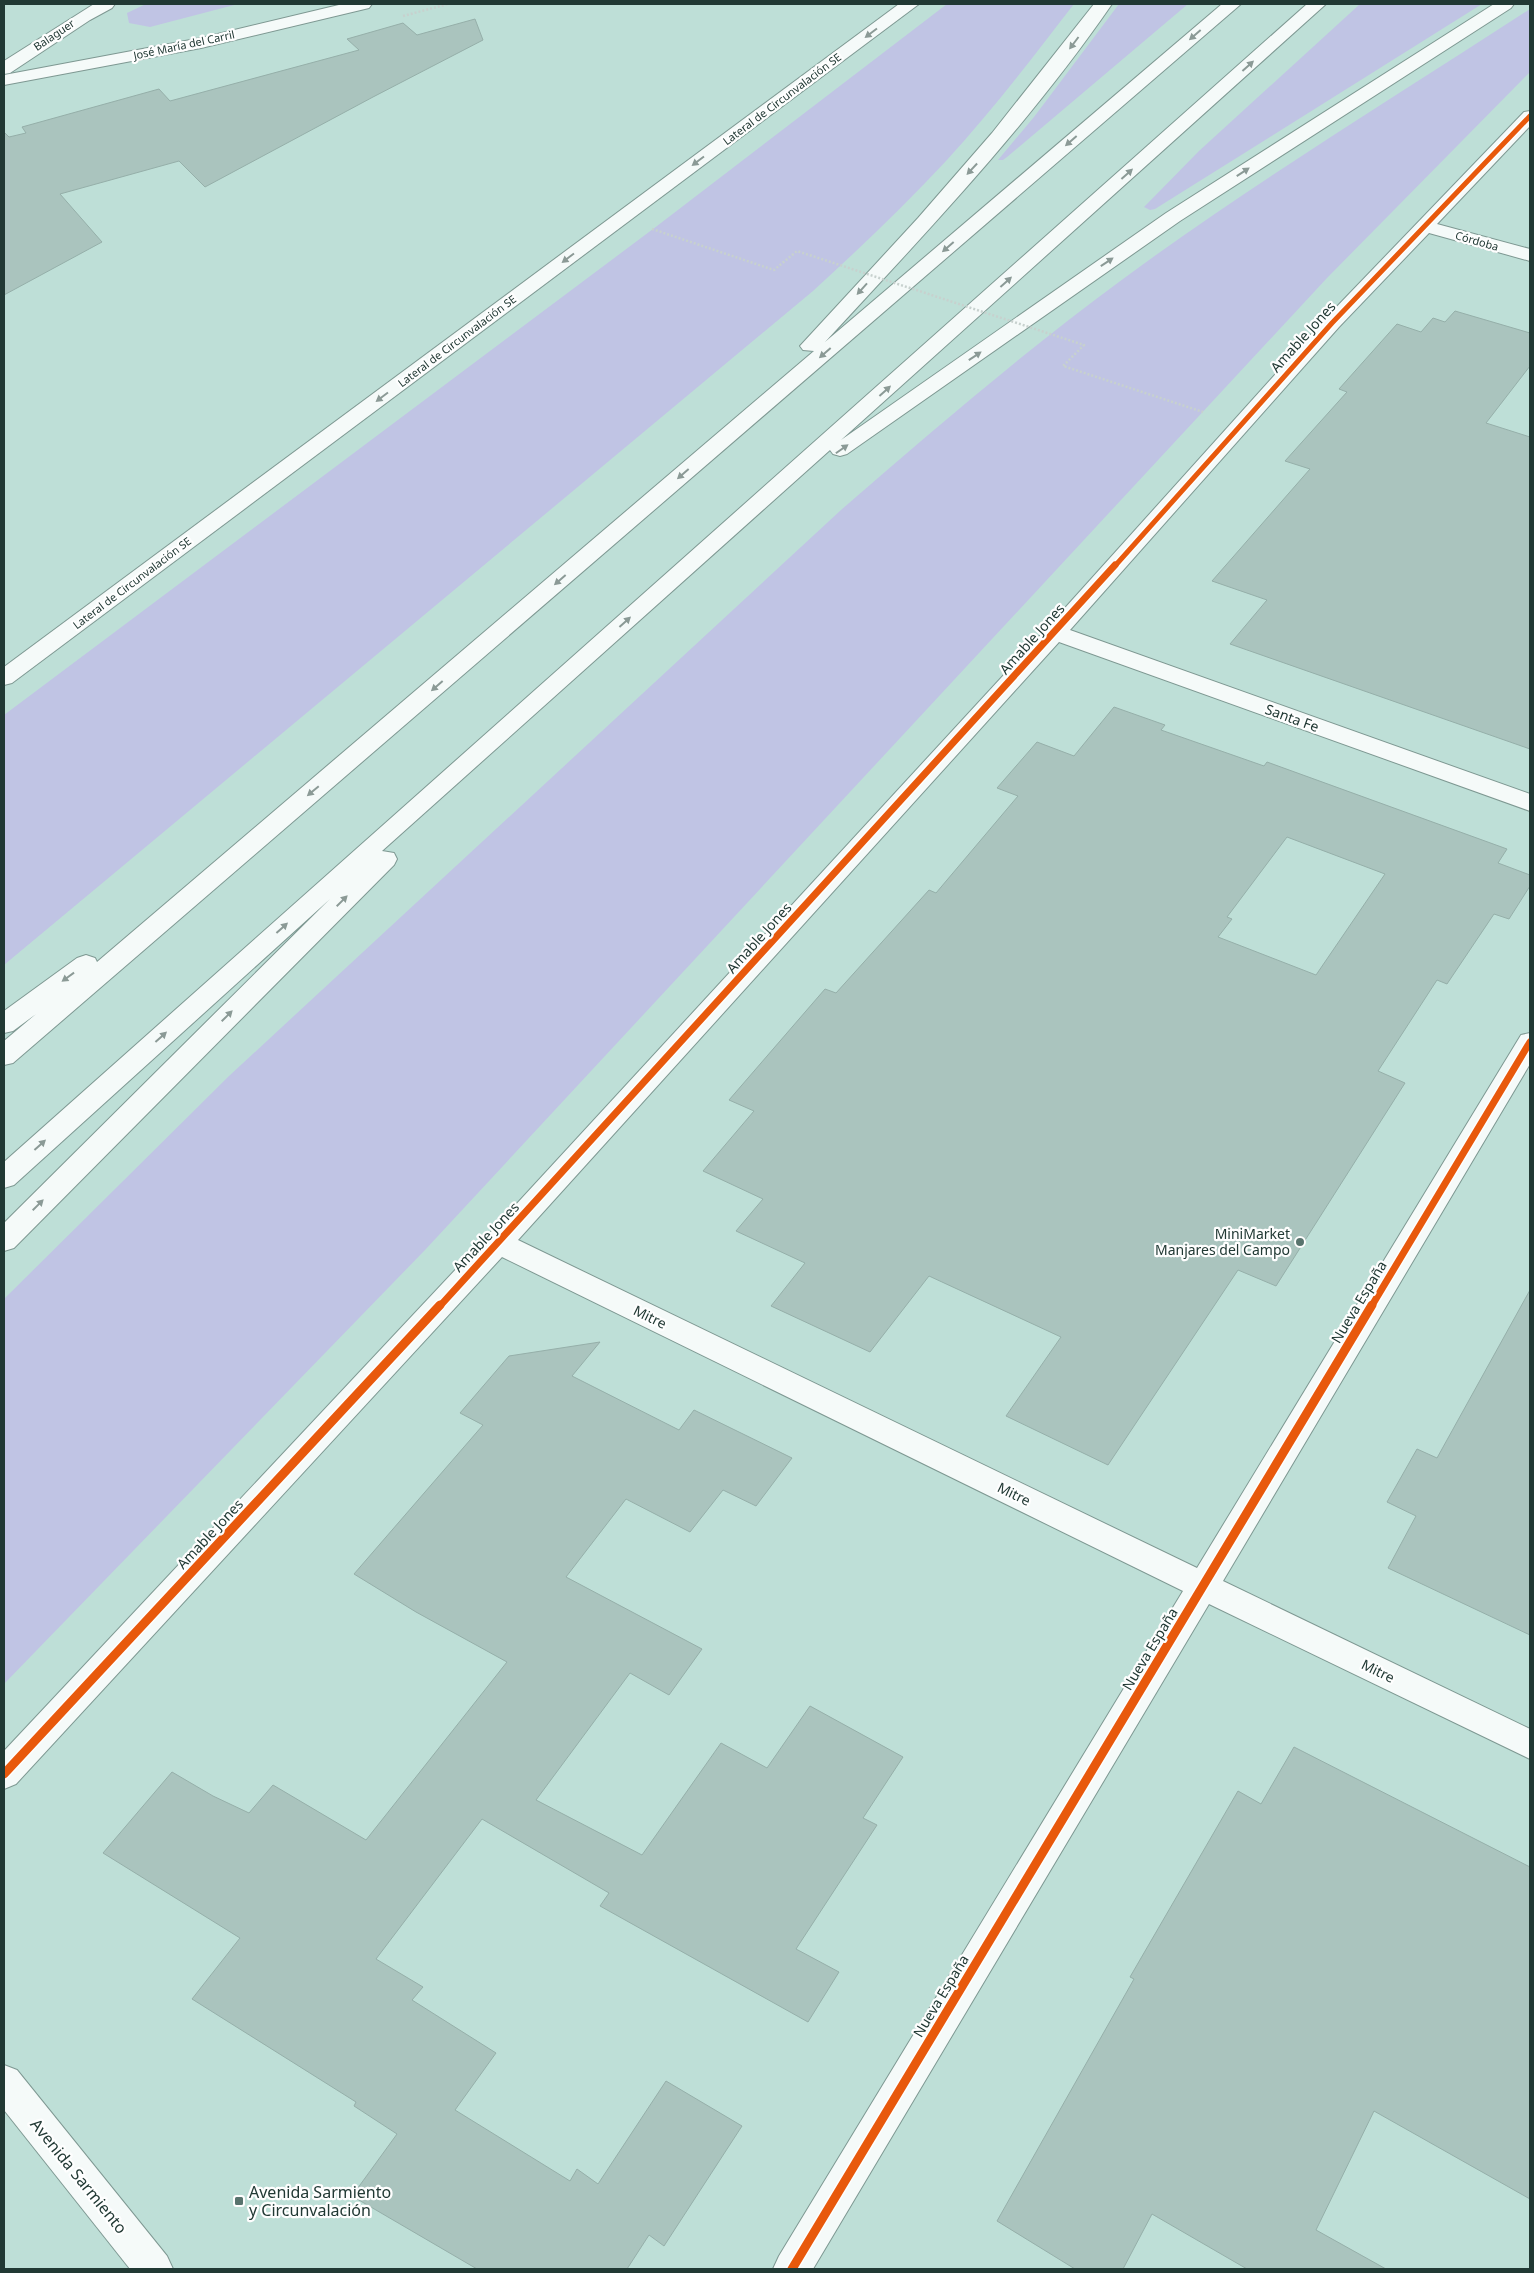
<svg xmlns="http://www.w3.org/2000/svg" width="1534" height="2273" font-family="'Noto Sans',sans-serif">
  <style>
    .green { fill: #c0c4e4 }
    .building { fill: #aac4be; stroke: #95afa9; fill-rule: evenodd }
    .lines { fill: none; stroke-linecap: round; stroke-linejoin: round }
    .minor-casing { stroke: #7e9892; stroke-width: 2 }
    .highway-casing { stroke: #7e9892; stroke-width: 2 }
    .path { stroke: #c7d1ce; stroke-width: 2.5; stroke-dasharray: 2 2; stroke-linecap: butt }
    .minor { fill: #f5faf9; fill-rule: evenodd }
    .highway { fill: #f5faf9; fill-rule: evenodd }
    .path-bridge { stroke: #c7d1ce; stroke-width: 2.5; stroke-dasharray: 2 2; stroke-linecap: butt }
    .cycleway-far2-casing { stroke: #fefefe; stroke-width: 8 }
    .cycleway-far1-casing { stroke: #fefefe; stroke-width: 10 }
    .cycleway-casing { stroke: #fefefe; stroke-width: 12 }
    .cycleway-far2 { stroke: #e8590c; stroke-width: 5 }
    .cycleway-far1 { stroke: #e8590c; stroke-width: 7 }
    .cycleway { stroke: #e8590c; stroke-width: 9 }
    .oneway { fill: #8b9a96 }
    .poi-dot { fill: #58736d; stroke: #fefefe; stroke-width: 2 }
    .labels { text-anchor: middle; stroke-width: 4.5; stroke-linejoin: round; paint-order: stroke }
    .far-street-label { font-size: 11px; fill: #213934; stroke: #fefefe }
    .street-label { font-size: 14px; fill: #213934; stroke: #fefefe }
    .poi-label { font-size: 14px; fill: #213934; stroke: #fefefe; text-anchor: end }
    .near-street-label { font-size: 16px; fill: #213934; stroke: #fefefe }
    .near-poi-label { font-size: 16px; fill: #213934; stroke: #fefefe; text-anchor: start }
  </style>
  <rect width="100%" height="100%" fill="#bedfd7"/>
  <g class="green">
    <polygon points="146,4 238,4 150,27 129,23 127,13"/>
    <path d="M947,4H1074C1033,57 992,111 946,161C904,206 859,249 813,291L4,965V715L657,226Z"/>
    <polygon points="1119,4 1188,4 1007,157 1003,160 998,160 1034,117"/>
    <polygon points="1360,4 1482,4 1155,209 1150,210 1144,207 1199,151"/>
    <path d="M1530,9V72L1327,278L425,1250L4,1684V1299L229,1076L841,510C933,430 1025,351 1123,279C1254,182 1394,98 1530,9Z"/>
  </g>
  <g class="building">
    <polygon points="475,19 483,40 373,97 205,187 179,161 60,194 102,242 4,295 4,132 9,137 26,133 22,127 159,89 170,101 359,50 347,39 403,23 417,35"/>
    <polygon points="1455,311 1530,333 1530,366 1486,423 1530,437 1530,749 1230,644 1267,600 1212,581 1310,469 1285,461 1347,392 1339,389 1397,324 1421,332 1433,318 1445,322"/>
    <path d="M1114,707L1165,725L1161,730L1264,766L1267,762L1507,849L1498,863L1530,875V886L1509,919L1494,914L1447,984L1437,980L1378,1071L1405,1083L1276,1286L1238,1270L1108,1465L1006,1416L1061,1337L929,1276L870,1352L771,1306L805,1263L736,1231L763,1199L703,1171L754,1111L729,1100L825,989L836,993L929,890L936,893L1018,796L997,788L1037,742L1074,756ZM1287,837L1385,874L1316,975L1218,937L1232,919L1227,917Z"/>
    <polygon points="1530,1290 1530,1635 1388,1568 1416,1516 1387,1502 1417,1449 1437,1458"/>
    <polygon points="600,1342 572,1376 679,1430 694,1410 792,1458 756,1506 723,1490 690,1532 626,1499 566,1577 702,1649 669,1695 630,1673 536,1800 642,1855 721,1743 767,1768 810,1706 903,1757 863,1818 877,1825 796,1949 839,1972 808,2022 600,1906 609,1893 482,1819 376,1959 423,1987 412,2000 496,2053 455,2110 570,2181 577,2169 598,2184 666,2081 742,2126 664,2246 649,2235 627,2269 477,2269 352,2196 397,2134 354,2106 356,2102 192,1999 240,1938 103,1853 172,1772 213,1796 249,1813 273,1785 366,1840 507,1662 416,1612 354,1574 483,1425 460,1413 509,1356"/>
    <polygon points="1294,1747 1530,1867 1530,2199 1374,2111 1316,2230 1386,2269 1247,2269 1152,2214 1123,2269 1075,2269 997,2221 1134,1979 1130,1977 1238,1791 1261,1804"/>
  </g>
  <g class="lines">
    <defs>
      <g id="minor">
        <polygon points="94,4 115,4 112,8 90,20 10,73 4,74 4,61"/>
        <polygon points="343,4 372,4 369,8 201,48 4,85 4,75 201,38"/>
        <polygon points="899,4 919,4 12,683 4,685 4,667"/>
        <polygon points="1530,111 1530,126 1437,224 1530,249 1530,261 1429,233 1339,327 1070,630 1530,794 1530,811 1059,642 518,1240 1197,1568 1521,1035 1530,1033 1530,1064 1223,1581 1530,1729 1530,1759 1209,1604 813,2269 773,2269 779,2256 1183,1591 502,1257 16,1784 4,1789 4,1751 488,1235 1047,628 1325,319 1524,112"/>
        <polygon points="4,2065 17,2070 167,2256 173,2269 130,2269 4,2110"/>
      </g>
      <g id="highway">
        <path d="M1094,4H1112C1028,126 925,234 825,342L1222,4H1241L13,1063L4,1065V1041L36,1014L13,1031L4,1033V1011L77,958L86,955L95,958L97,962L814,351L803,350L800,346L918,218L992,133Z"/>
        <polygon points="1307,4 1326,4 841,440 1166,213 1494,4 1514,4 1511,8 1180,221 847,454 840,456 833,454 830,450 382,851 394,853 397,859 394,865 14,1248 4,1251 4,1223 330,899 14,1185 4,1188 4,1162"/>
      </g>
    </defs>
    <use href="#minor" class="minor-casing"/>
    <use href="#highway" class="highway-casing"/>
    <polyline class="path" points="403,16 448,4"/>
    <use href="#minor" class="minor"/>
    <use href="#highway" class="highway"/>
    <polyline class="path-bridge" points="652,229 774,270 797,251 1084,345 1063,366 1203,412"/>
    <defs>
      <polyline id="cycleway-far2" points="1114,567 1332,323 1530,116"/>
      <g id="cycleway-far1">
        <polyline points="439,1307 1115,565"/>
        <polyline points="1371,1307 1530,1042"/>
      </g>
      <g id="cycleway">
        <polyline points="4,1774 440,1305"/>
        <polyline points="792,2269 1372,1305"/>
      </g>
    </defs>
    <use href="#cycleway-far2" class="cycleway-far2-casing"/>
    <use href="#cycleway-far1" class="cycleway-far1-casing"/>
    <use href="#cycleway" class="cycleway-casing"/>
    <use href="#cycleway-far2" class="cycleway-far2"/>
    <use href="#cycleway-far1" class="cycleway-far1"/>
    <use href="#cycleway" class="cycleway"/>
  </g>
  <defs><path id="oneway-solid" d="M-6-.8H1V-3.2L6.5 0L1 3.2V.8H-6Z" transform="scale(1.25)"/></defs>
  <g class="oneway">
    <use href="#oneway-solid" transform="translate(871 33) rotate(143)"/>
    <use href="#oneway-solid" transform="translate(1195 35) rotate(139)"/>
    <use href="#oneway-solid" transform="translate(1074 43) rotate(127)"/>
    <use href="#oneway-solid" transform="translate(1248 66) rotate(-42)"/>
    <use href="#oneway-solid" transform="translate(1071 141) rotate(139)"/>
    <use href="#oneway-solid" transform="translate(698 161) rotate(143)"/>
    <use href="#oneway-solid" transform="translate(972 169) rotate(133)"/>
    <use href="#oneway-solid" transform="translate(1243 172) rotate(-33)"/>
    <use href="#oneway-solid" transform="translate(1127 174) rotate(-42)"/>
    <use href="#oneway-solid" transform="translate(948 247) rotate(139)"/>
    <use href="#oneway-solid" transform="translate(568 258) rotate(143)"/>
    <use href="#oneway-solid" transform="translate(1107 262) rotate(-34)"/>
    <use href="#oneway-solid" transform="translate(1006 282) rotate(-42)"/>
    <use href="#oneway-solid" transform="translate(862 289) rotate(132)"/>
    <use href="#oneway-solid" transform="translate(825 353) rotate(139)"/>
    <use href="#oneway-solid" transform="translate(975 356) rotate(-34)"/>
    <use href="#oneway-solid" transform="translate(885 391) rotate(-42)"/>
    <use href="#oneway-solid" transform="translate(382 397) rotate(143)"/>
    <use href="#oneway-solid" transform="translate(842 449) rotate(-35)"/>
    <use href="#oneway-solid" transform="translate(683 474) rotate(139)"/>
    <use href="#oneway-solid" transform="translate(560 580) rotate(139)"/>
    <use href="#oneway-solid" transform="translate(625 622) rotate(-42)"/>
    <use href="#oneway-solid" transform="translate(437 686) rotate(139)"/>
    <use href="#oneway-solid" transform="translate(313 791) rotate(140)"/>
    <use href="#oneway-solid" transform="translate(342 901) rotate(-45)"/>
    <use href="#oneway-solid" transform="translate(282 928) rotate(-42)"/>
    <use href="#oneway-solid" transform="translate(68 977) rotate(144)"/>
    <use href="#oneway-solid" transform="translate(227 1016) rotate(-45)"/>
    <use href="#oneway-solid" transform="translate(161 1037) rotate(-42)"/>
    <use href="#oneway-solid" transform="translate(40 1145) rotate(-42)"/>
    <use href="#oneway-solid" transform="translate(38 1205) rotate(-45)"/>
  </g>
  <g class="poi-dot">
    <circle cx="1300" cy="1242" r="5"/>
    <rect x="234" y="2196" width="10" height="10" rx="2.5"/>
  </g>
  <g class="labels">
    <g class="far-street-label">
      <text transform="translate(54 35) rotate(-34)" y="4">Balaguer</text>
      <text transform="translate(184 45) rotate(-12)" y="4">José María del Carril</text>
      <text transform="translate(782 99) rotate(-37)" y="4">Lateral de Circunvalación SE</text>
      <text transform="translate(1477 241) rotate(16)" y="4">Córdoba</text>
      <text transform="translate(457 341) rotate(-37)" y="4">Lateral de Circunvalación SE</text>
      <text transform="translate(132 583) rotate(-37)" y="4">Lateral de Circunvalación SE</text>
    </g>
    <g class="street-label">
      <text transform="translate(1303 337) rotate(-48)" y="5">Amable Jones</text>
      <text transform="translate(1032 639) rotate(-48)" y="5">Amable Jones</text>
      <text transform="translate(1292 718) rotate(20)" y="5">Santa Fe</text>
      <text transform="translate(759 938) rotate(-48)" y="5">Amable Jones</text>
      <text transform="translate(486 1237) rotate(-47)" y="5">Amable Jones</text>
      <text transform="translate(1359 1302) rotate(-59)" y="5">Nueva España</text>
      <text transform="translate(650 1317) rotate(26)" y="5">Mitre</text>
      <text transform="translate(1014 1494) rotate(26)" y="5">Mitre</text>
      <text transform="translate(210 1534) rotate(-47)" y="5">Amable Jones</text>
      <text transform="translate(1150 1649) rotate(-59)" y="5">Nueva España</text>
      <text transform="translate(1378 1671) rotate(26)" y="5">Mitre</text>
      <text transform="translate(941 1996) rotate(-59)" y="5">Nueva España</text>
    </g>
    <g class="poi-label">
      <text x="1290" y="1239">MiniMarket<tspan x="1290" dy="16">Manjares del Campo</tspan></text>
    </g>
    <g class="near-street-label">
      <text transform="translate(79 2176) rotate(51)" y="6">Avenida Sarmiento</text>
    </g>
    <g class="near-poi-label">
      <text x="249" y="2198">Avenida Sarmiento<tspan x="249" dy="18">y Circunvalación</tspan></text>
    </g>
  </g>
  <rect width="1534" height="2273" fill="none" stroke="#213934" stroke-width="10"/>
</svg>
